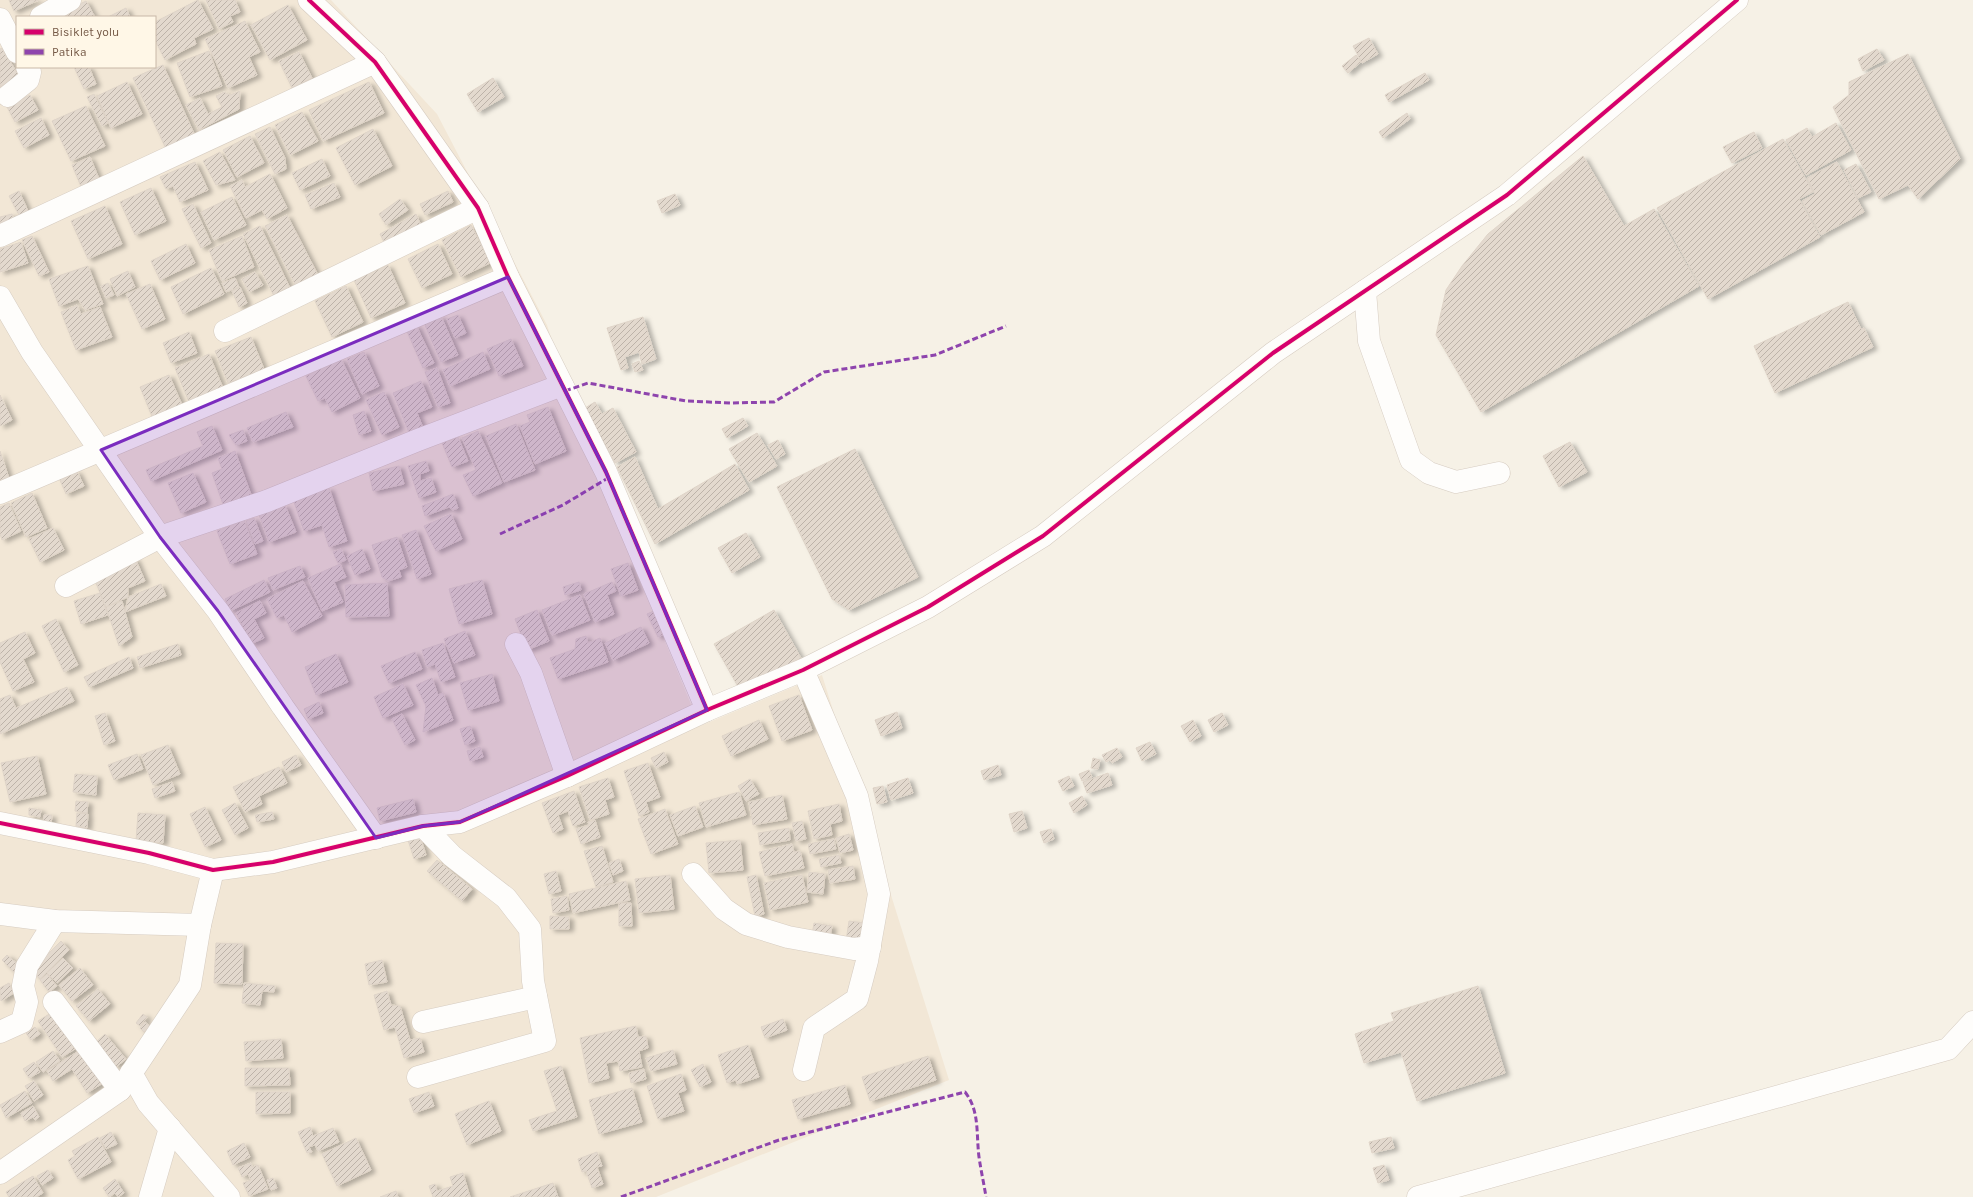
<svg xmlns="http://www.w3.org/2000/svg" width="1973" height="1197" font-family="Karla,sans-serif">
  <style>
    .residential { fill: #f2e7d6; fill-rule: evenodd }
    .building { fill: url(#building-hatch); stroke: #dfd4c8; filter: url(#shadow) }
    .lines { fill: none; stroke-linecap: round; stroke-linejoin: round }
    .minor-casing { stroke: #d6ccc1; stroke-width: 23 }
    .minor { stroke: #fefdfb; stroke-width: 22 }
    .quiet { stroke: #8e44ad; stroke-width: 3; stroke-dasharray: 6 3; stroke-linecap: butt }
    .cycleway-casing { stroke: #fff7e7; stroke-width: 6 }
    .cycleway { stroke: #d6006c; stroke-width: 4 }
    .marked { fill: #7b2cbf; fill-opacity: 0.2; stroke: #7b2cbf; stroke-width: 3; stroke-linejoin: round }
  </style>
  <defs>
    <pattern id="building-hatch" width="6" height="6" patternUnits="userSpaceOnUse"><rect width="6" height="6" fill="#e3d9ce"/><path d="M-1 1l2-2M0 6l6-6M5 7l2-2" fill="none" stroke="#bdb3a9"/></pattern>
    <filter id="shadow"><feDropShadow dx="4.5" dy="2.5" stdDeviation="2" flood-color="#0004"/></filter>
  </defs>
  <rect width="100%" height="100%" fill="#f6f1e6"/>
  <path class="residential" d="M0,0H331L437,114L547,325L594,470L700,726L822,675L949,1080L656,1197H0ZM17,17H155V67H17Z"/>
  <g class="building">
    <polygon points="9,0 39,0 14,11"/>
    <polygon points="198,0 213,29 194,38 196,44 165,60 155,40 155,22"/>
    <polygon points="206,0 235,0 240,12 230,16 233,22 219,29"/>
    <polygon points="86,1 95,17 58,17 57,15"/>
    <polygon points="288,5 307,40 270,60 251,25"/>
    <polygon points="126,8 130,17 108,17"/>
    <polygon points="245,21 260,52 249,57 257,75 228,88 205,39"/>
    <polygon points="1369,38 1378,54 1362,63 1353,46"/>
    <polygon points="2,48 19,76 0,87 0,49"/>
    <polygon points="1877,49 1884,60 1863,71 1858,59"/>
    <polygon points="209,51 222,86 190,97 177,63"/>
    <polygon points="299,52 312,78 292,88 279,61"/>
    <polygon points="1908,54 1960,159 1918,199 1908,185 1879,199 1833,107 1849,95 1849,82"/>
    <polygon points="1356,55 1361,62 1348,73 1342,66"/>
    <polygon points="163,65 197,140 168,153 133,78"/>
    <polygon points="74,67 89,67 96,84 84,89"/>
    <polygon points="1425,73 1429,80 1389,102 1385,95"/>
    <polygon points="493,78 504,97 478,112 467,94"/>
    <polygon points="127,82 142,114 111,128 97,96"/>
    <polygon points="369,82 384,113 323,141 309,110"/>
    <polygon points="240,91 239,109 199,130 186,105 200,98 208,114 222,107 216,96 224,92 230,95"/>
    <polygon points="94,94 108,123 102,126 87,97"/>
    <polygon points="30,95 38,110 15,122 7,107"/>
    <polygon points="86,106 105,146 71,161 52,121"/>
    <polygon points="302,112 318,141 290,155 275,125"/>
    <polygon points="1407,113 1410,119 1383,138 1379,132"/>
    <polygon points="41,118 49,135 24,148 15,131"/>
    <polygon points="1836,123 1851,150 1806,175 1786,140 1807,128 1812,137"/>
    <polygon points="270,127 285,158 286,169 275,174 255,134"/>
    <polygon points="373,129 392,166 355,185 336,148"/>
    <polygon points="1754,132 1762,148 1732,163 1723,147"/>
    <polygon points="250,136 264,163 237,177 223,150"/>
    <polygon points="1783,139 1813,192 1799,199 1820,237 1708,299 1657,208"/>
    <polygon points="220,152 235,180 216,185 203,161"/>
    <polygon points="1583,156 1624,226 1654,209 1699,286 1481,412 1436,335 1446,290 1462,266 1488,234"/>
    <polygon points="90,157 100,181 82,189 72,165"/>
    <polygon points="322,159 330,176 300,190 292,173"/>
    <polygon points="195,162 208,190 180,202 173,186 166,189 160,177"/>
    <polygon points="1837,162 1864,212 1821,235 1802,201 1815,194 1807,178"/>
    <polygon points="1856,164 1871,192 1858,198 1844,170"/>
    <polygon points="270,174 287,208 267,219 262,210 246,218 230,186 242,180 245,187"/>
    <polygon points="334,183 340,197 311,209 305,195"/>
    <polygon points="151,188 166,221 135,235 120,202"/>
    <polygon points="19,191 29,213 20,217 9,196"/>
    <polygon points="448,191 453,202 425,215 420,204"/>
    <polygon points="675,194 680,205 662,213 657,201"/>
    <polygon points="232,197 246,225 214,240 201,212"/>
    <polygon points="400,199 408,210 386,225 379,214"/>
    <polygon points="193,204 211,243 201,248 182,209"/>
    <polygon points="105,206 122,244 88,259 71,221"/>
    <polygon points="12,214 15,223 0,228 0,217"/>
    <polygon points="416,214 421,225 385,244 380,234"/>
    <polygon points="287,215 319,277 297,288 265,226"/>
    <polygon points="471,225 490,263 461,277 442,240"/>
    <polygon points="260,226 291,290 275,298 243,234"/>
    <polygon points="32,236 49,272 39,276 22,240"/>
    <polygon points="242,236 254,267 222,281 209,250"/>
    <polygon points="21,242 28,263 0,272 0,249"/>
    <polygon points="186,244 195,263 160,280 151,261"/>
    <polygon points="438,244 452,274 422,288 408,259"/>
    <polygon points="388,265 405,303 371,318 354,280"/>
    <polygon points="88,266 103,304 85,310 78,299 59,306 49,279"/>
    <polygon points="211,268 224,294 183,314 171,287"/>
    <polygon points="128,271 135,287 117,296 110,279"/>
    <polygon points="255,272 263,285 249,292 242,279"/>
    <polygon points="235,278 239,287 226,292 222,283"/>
    <polygon points="108,283 114,295 106,298 101,286"/>
    <polygon points="150,284 165,319 142,329 126,294"/>
    <polygon points="346,286 363,322 332,337 315,301"/>
    <polygon points="240,287 247,303 239,307 232,291"/>
    <polygon points="1848,302 1861,329 1864,328 1873,347 1775,393 1754,346"/>
    <polygon points="77,305 81,314 100,307 112,337 76,350 61,312"/>
    <polygon points="458,315 466,333 455,338 447,319"/>
    <polygon points="441,316 458,355 441,362 424,323"/>
    <polygon points="643,317 656,359 642,364 639,352 625,357 628,368 621,370 607,328"/>
    <polygon points="416,325 434,363 423,368 406,329"/>
    <polygon points="189,332 197,353 171,363 163,343"/>
    <polygon points="251,337 264,369 228,383 215,351"/>
    <polygon points="511,339 523,366 499,376 487,349"/>
    <polygon points="364,352 379,386 362,394 347,359"/>
    <polygon points="483,352 490,369 450,386 443,370"/>
    <polygon points="209,354 223,388 189,402 175,368"/>
    <polygon points="341,359 360,398 332,412 325,398 318,401 306,376"/>
    <polygon points="639,361 643,370 635,372 632,364"/>
    <polygon points="437,368 450,403 438,407 425,372"/>
    <polygon points="169,375 183,407 153,419 140,387"/>
    <polygon points="421,381 432,407 417,413 424,430 410,435 393,393"/>
    <polygon points="384,392 399,427 382,435 366,400"/>
    <polygon points="0,395 12,420 0,426"/>
    <polygon points="595,402 602,414 613,408 636,452 615,463 585,408"/>
    <polygon points="548,407 566,451 535,464 520,426 530,422 527,415"/>
    <polygon points="364,411 371,431 359,435 353,415"/>
    <polygon points="286,412 293,427 253,442 247,428"/>
    <polygon points="743,418 748,426 727,438 722,429"/>
    <polygon points="516,424 535,470 504,482 486,436"/>
    <polygon points="212,426 222,450 151,481 146,470 203,446 197,432"/>
    <polygon points="243,430 247,441 236,445 229,435"/>
    <polygon points="478,431 502,483 473,496 463,475 476,470 462,438"/>
    <polygon points="757,433 777,466 749,482 729,449"/>
    <polygon points="458,437 468,461 452,467 442,443"/>
    <polygon points="778,440 785,454 776,459 768,445"/>
    <polygon points="1570,442 1587,472 1559,487 1543,456"/>
    <polygon points="855,449 918,577 849,610 832,599 777,487"/>
    <polygon points="0,451 10,481 0,484"/>
    <polygon points="235,451 253,500 225,510 212,473 222,469 218,458"/>
    <polygon points="635,457 658,509 735,464 749,490 655,544 617,467"/>
    <polygon points="426,461 429,471 420,474 420,481 431,478 436,492 419,498 408,466"/>
    <polygon points="399,466 404,484 373,491 369,473"/>
    <polygon points="77,471 84,486 66,494 59,478"/>
    <polygon points="193,473 206,502 181,513 168,483"/>
    <polygon points="329,488 347,541 329,547 322,525 304,531 293,499"/>
    <polygon points="32,493 47,528 26,537 11,503"/>
    <polygon points="453,494 458,508 453,510 449,507 425,516 422,506"/>
    <polygon points="9,503 21,531 2,540 0,534 0,507"/>
    <polygon points="285,505 296,532 269,542 259,515"/>
    <polygon points="451,514 462,539 436,551 424,526"/>
    <polygon points="254,518 263,541 255,544 246,521"/>
    <polygon points="244,520 257,554 230,564 217,531"/>
    <polygon points="53,528 64,550 40,562 29,539"/>
    <polygon points="416,530 431,574 417,579 402,535"/>
    <polygon points="746,533 760,557 732,573 718,548"/>
    <polygon points="397,537 407,567 399,570 401,577 388,581 382,577 372,545"/>
    <polygon points="341,549 346,560 338,563 333,552"/>
    <polygon points="362,549 370,569 355,575 347,556"/>
    <polygon points="135,558 145,581 128,588 128,597 106,607 93,576"/>
    <polygon points="628,563 638,590 621,596 611,569"/>
    <polygon points="340,564 346,577 334,582 343,602 322,611 308,578"/>
    <polygon points="300,566 305,577 273,590 268,578"/>
    <polygon points="264,580 270,592 230,611 225,599"/>
    <polygon points="482,580 492,614 459,624 449,589"/>
    <polygon points="303,581 322,616 292,632 284,615 277,618 267,599"/>
    <polygon points="579,582 581,590 565,595 563,587"/>
    <polygon points="612,582 616,591 607,595 614,614 595,622 584,594"/>
    <polygon points="387,583 389,616 346,617 345,585"/>
    <polygon points="161,584 166,596 125,612 128,597"/>
    <polygon points="100,593 108,615 81,624 74,601"/>
    <polygon points="580,595 590,620 552,635 542,610"/>
    <polygon points="122,601 132,637 119,646 106,607"/>
    <polygon points="260,601 266,613 254,619 264,638 251,644 236,613"/>
    <polygon points="658,609 668,632 658,637 647,614"/>
    <polygon points="537,610 549,641 527,650 515,619"/>
    <polygon points="774,610 801,658 741,692 714,644"/>
    <polygon points="56,619 78,665 64,672 42,626"/>
    <polygon points="641,627 649,643 613,660 605,643"/>
    <polygon points="465,631 475,655 454,663 444,639"/>
    <polygon points="25,632 35,653 23,659 34,682 13,691 0,662 0,643"/>
    <polygon points="586,636 588,643 600,638 608,662 558,679 550,658 575,649 576,639"/>
    <polygon points="443,643 455,677 441,682 435,664 427,667 422,650"/>
    <polygon points="178,644 181,655 140,668 137,657"/>
    <polygon points="415,652 422,669 389,683 381,666"/>
    <polygon points="336,654 348,682 316,695 305,667"/>
    <polygon points="129,657 133,668 89,687 84,677"/>
    <polygon points="492,674 499,701 468,710 460,683"/>
    <polygon points="432,678 438,695 443,693 453,720 423,732 426,706 416,685"/>
    <polygon points="403,684 413,705 383,718 374,697"/>
    <polygon points="67,687 74,701 0,734 0,699 10,695 16,708"/>
    <polygon points="799,695 812,730 782,741 769,706"/>
    <polygon points="319,702 323,713 308,719 304,709"/>
    <polygon points="897,712 902,728 881,736 875,720"/>
    <polygon points="105,713 115,741 104,745 95,716"/>
    <polygon points="1222,713 1228,725 1214,732 1208,720"/>
    <polygon points="402,714 415,740 405,745 392,719"/>
    <polygon points="759,720 768,739 731,756 722,736"/>
    <polygon points="1193,720 1201,736 1190,742 1181,726"/>
    <polygon points="470,726 475,741 465,745 460,729"/>
    <polygon points="1150,742 1156,754 1142,761 1136,748"/>
    <polygon points="168,745 180,774 153,785 141,755"/>
    <polygon points="480,747 483,757 470,761 467,751"/>
    <polygon points="1117,748 1122,757 1112,763 1110,760 1106,762 1102,755"/>
    <polygon points="664,752 668,762 656,768 651,758"/>
    <polygon points="137,754 143,769 114,780 108,765"/>
    <polygon points="296,755 301,765 286,772 282,762"/>
    <polygon points="37,756 46,794 10,802 1,763"/>
    <polygon points="1093,758 1100,760 1098,769 1091,768"/>
    <polygon points="648,763 660,797 646,802 649,812 639,816 624,771"/>
    <polygon points="998,765 1001,775 984,780 981,771"/>
    <polygon points="279,767 287,783 259,796 262,804 245,812 233,787"/>
    <polygon points="1089,770 1092,777 1082,781 1079,774"/>
    <polygon points="1108,773 1112,785 1087,793 1083,782"/>
    <polygon points="75,774 97,776 96,795 73,792"/>
    <polygon points="1069,776 1074,786 1063,791 1058,781"/>
    <polygon points="608,778 614,797 605,800 609,814 590,820 579,787"/>
    <polygon points="908,778 913,793 891,800 887,785"/>
    <polygon points="750,779 759,794 746,801 738,786"/>
    <polygon points="172,782 175,791 155,798 152,789"/>
    <polygon points="883,786 887,802 877,804 873,788"/>
    <polygon points="574,791 585,822 573,826 568,811 558,815 563,829 553,833 542,803"/>
    <polygon points="739,792 746,815 706,827 699,803"/>
    <polygon points="782,795 787,819 753,825 749,802"/>
    <polygon points="1082,796 1087,805 1074,813 1069,803"/>
    <polygon points="413,799 416,812 380,821 377,808"/>
    <polygon points="76,801 88,802 87,813 75,811"/>
    <polygon points="235,803 248,828 235,835 222,810"/>
    <polygon points="839,804 842,821 830,824 832,835 814,839 808,811"/>
    <polygon points="695,806 703,827 678,836 670,815"/>
    <polygon points="205,807 221,840 205,847 190,814"/>
    <polygon points="29,808 41,810 40,817 29,815"/>
    <polygon points="665,809 678,844 651,854 638,819"/>
    <polygon points="1022,811 1027,828 1014,832 1009,814"/>
    <polygon points="272,812 274,819 257,822 255,815"/>
    <polygon points="77,813 88,814 87,828 76,826"/>
    <polygon points="138,813 165,815 163,843 136,841"/>
    <polygon points="44,815 52,815 51,825 43,824"/>
    <polygon points="595,820 600,837 581,844 576,829 589,825 588,822"/>
    <polygon points="802,821 806,839 796,841 792,823"/>
    <polygon points="789,828 790,840 760,845 758,833"/>
    <polygon points="1051,829 1054,839 1044,843 1040,832"/>
    <polygon points="849,834 853,850 840,853 836,838"/>
    <polygon points="420,836 426,855 414,859 408,840"/>
    <polygon points="834,839 836,849 810,854 808,844"/>
    <polygon points="740,840 743,870 709,873 706,843"/>
    <polygon points="792,844 794,852 800,851 804,868 765,876 759,852"/>
    <polygon points="602,846 613,882 596,887 584,851"/>
    <polygon points="839,855 841,863 821,867 819,859"/>
    <polygon points="619,859 623,871 613,875 609,863"/>
    <polygon points="437,860 472,889 462,901 427,871"/>
    <polygon points="853,866 855,879 830,883 828,870"/>
    <polygon points="556,871 561,891 549,894 544,874"/>
    <polygon points="809,872 825,874 823,894 807,892"/>
    <polygon points="670,875 674,909 639,913 635,879"/>
    <polygon points="756,875 764,914 755,916 747,877"/>
    <polygon points="802,875 808,902 770,910 764,883"/>
    <polygon points="626,881 630,900 573,913 569,894"/>
    <polygon points="567,896 569,910 553,913 551,899"/>
    <polygon points="619,903 631,903 632,926 619,926"/>
    <polygon points="550,916 569,917 569,929 550,929"/>
    <polygon points="849,921 865,923 862,943 846,941"/>
    <polygon points="814,923 832,926 830,937 812,935"/>
    <polygon points="61,941 69,950 40,979 32,970"/>
    <polygon points="216,943 243,944 242,984 214,983"/>
    <polygon points="7,955 20,966 14,972 2,960"/>
    <polygon points="63,958 73,968 57,983 47,973"/>
    <polygon points="382,960 387,982 369,985 365,964"/>
    <polygon points="80,968 93,985 72,1001 59,985"/>
    <polygon points="47,974 57,986 49,992 40,980"/>
    <polygon points="9,983 14,993 1,1001 0,988"/>
    <polygon points="244,983 275,986 274,992 262,991 260,1005 242,1003"/>
    <polygon points="1478,986 1505,1073 1417,1101 1401,1052 1364,1063 1355,1034 1394,1021 1391,1013"/>
    <polygon points="98,989 110,1004 89,1021 76,1006"/>
    <polygon points="387,991 391,1005 400,1006 410,1040 420,1038 424,1052 404,1058 395,1027 384,1030 374,995"/>
    <polygon points="51,1013 75,1049 62,1057 38,1021"/>
    <polygon points="143,1014 147,1017 140,1026 136,1023"/>
    <polygon points="783,1019 787,1030 765,1038 761,1027"/>
    <polygon points="145,1022 150,1026 144,1032 140,1028"/>
    <polygon points="636,1026 638,1037 646,1036 648,1048 639,1051 642,1067 620,1071 618,1061 606,1063 609,1078 589,1083 580,1038"/>
    <polygon points="35,1027 40,1034 31,1040 26,1033"/>
    <polygon points="105,1034 126,1059 116,1067 96,1042"/>
    <polygon points="281,1039 283,1058 246,1061 244,1042"/>
    <polygon points="748,1045 759,1077 737,1084 736,1080 727,1083 718,1055"/>
    <polygon points="82,1049 103,1083 87,1093 72,1069 53,1081 47,1071"/>
    <polygon points="673,1050 677,1064 651,1071 646,1058"/>
    <polygon points="53,1051 60,1061 43,1072 36,1062"/>
    <polygon points="928,1056 936,1080 870,1101 862,1077"/>
    <polygon points="34,1062 40,1072 29,1078 23,1069"/>
    <polygon points="703,1064 711,1082 700,1087 691,1070"/>
    <polygon points="561,1066 577,1117 533,1131 529,1120 557,1111 544,1071"/>
    <polygon points="245,1068 289,1068 290,1085 245,1086"/>
    <polygon points="644,1069 646,1079 631,1083 629,1073"/>
    <polygon points="681,1074 686,1090 678,1093 684,1111 658,1119 647,1086"/>
    <polygon points="34,1081 43,1095 34,1101 25,1086"/>
    <polygon points="845,1085 850,1104 798,1119 792,1100"/>
    <polygon points="632,1088 642,1122 599,1134 589,1100"/>
    <polygon points="25,1091 32,1103 6,1118 0,1105"/>
    <polygon points="256,1092 290,1092 290,1113 256,1114"/>
    <polygon points="429,1092 434,1106 414,1113 409,1099"/>
    <polygon points="489,1101 501,1131 467,1145 455,1114"/>
    <polygon points="33,1106 39,1117 35,1120 33,1117 25,1121 21,1113"/>
    <polygon points="310,1127 313,1136 333,1128 339,1142 318,1151 315,1145 309,1147 312,1152 307,1153 298,1132"/>
    <polygon points="111,1132 117,1144 106,1149 100,1138"/>
    <polygon points="98,1137 111,1162 78,1179 68,1160 75,1156 72,1151"/>
    <polygon points="1391,1137 1394,1148 1372,1153 1369,1142"/>
    <polygon points="356,1138 371,1170 337,1186 322,1154"/>
    <polygon points="244,1143 250,1157 233,1165 227,1151"/>
    <polygon points="597,1152 602,1166 597,1167 603,1184 592,1188 586,1171 582,1172 578,1159"/>
    <polygon points="251,1163 252,1167 258,1165 268,1189 249,1196 243,1183 251,1180 248,1174 242,1177 238,1168"/>
    <polygon points="1384,1165 1389,1180 1378,1183 1373,1168"/>
    <polygon points="48,1170 53,1178 42,1185 37,1176"/>
    <polygon points="463,1173 470,1197 433,1197 429,1186 435,1184 437,1191 453,1186 450,1177"/>
    <polygon points="33,1176 43,1193 36,1197 9,1197 6,1192"/>
    <polygon points="273,1178 277,1188 271,1190 267,1180"/>
    <polygon points="115,1179 124,1193 118,1197 115,1193 109,1197 103,1188"/>
    <polygon points="553,1183 558,1197 510,1197"/>
    <polygon points="396,1191 398,1197 380,1197"/>
  </g>
  <g class="lines">
    <defs>
      <g id="minor">
        <polyline points="309,0 375,62 478,208 508,277 606,472 707,710"/>
        <polyline points="41,17 70,0"/>
        <polyline points="0,19 17,52"/>
        <polyline points="8,96 28,80 30,72 27,67"/>
        <polyline points="0,236 375,62"/>
        <polyline points="1365,291 1369,341 1411,460 1429,473 1456,482 1499,473"/>
        <polyline points="0,297 32,352 160,537 218,611 283,707 376,838"/>
        <polyline points="225,331 478,208"/>
        <polyline points="0,493 508,277"/>
        <polyline points="66,586 160,537 267,501 418,440 562,385"/>
        <polyline points="516,644 531,673 567,776"/>
        <polyline points="803,670 857,796 879,894 867,961 857,999 814,1028 804,1070"/>
        <polyline points="0,823 149,853 213,870 273,862 423,826 460,822 567,776 707,710 803,670 928,607 1043,536 1273,353 1507,195 1737,0"/>
        <polyline points="693,874 724,909 746,924 788,937 854,949 870,947"/>
        <polyline points="0,914 55,921 200,925"/>
        <polyline points="54,1002 120,1090"/>
        <polyline points="423,1022 536,997"/>
        <polyline points="0,1032 22,1022 27,1002 23,986 27,966 55,921"/>
        <polyline points="131,1073 148,1103 229,1197"/>
        <polyline points="418,1077 545,1041 533,981 530,929 506,898 452,856 423,826"/>
        <polyline points="0,1173 120,1090 190,985 200,925 213,870"/>
        <polyline points="150,1197 170,1128"/>
        <polyline points="1418,1197 1948,1049 1973,1022"/>
      </g>
    </defs>
    <use href="#minor" class="minor-casing"/>
    <use href="#minor" class="minor"/>
    <g class="quiet">
      <polyline points="565,391 588,383 686,401 732,403 774,402 824,372 935,355 1006,326"/>
      <polyline points="500,534 563,505 608,478"/>
      <path d="M621,1197L779,1140L965,1092C980,1111 976,1134 979,1157C981,1171 984,1184 986,1197"/>
    </g>
    <defs>
      <g id="cycleway">
        <polyline points="309,0 375,62 478,208 508,277 606,472 707,710"/>
        <polyline points="0,823 149,853 213,870 273,862 423,826 460,822 567,776 707,710 803,670 928,607 1043,536 1273,353 1507,195 1737,0"/>
      </g>
    </defs>
    <use href="#cycleway" class="cycleway-casing"/>
    <use href="#cycleway" class="cycleway"/>
  </g>
  <path class="marked" d="M508,277L606,472L707,710L460,822L423,826L376,838L218,611L160,537L101,450Z"/>
  <rect x="16" y="16" width="140" height="52" fill="#fff7e7" stroke="#c8b8a7"/>
  <rect x="24" y="29" width="20" height="6" fill="#d6006c" stroke="#c8b8a7"/>
  <text x="52" y="36" font-size="12" fill="#755946">Bisiklet yolu</text>
  <rect x="24" y="49" width="20" height="6" fill="#8e44ad" stroke="#c8b8a7"/>
  <text x="52" y="56" font-size="12" fill="#755946">Patika</text>
</svg>
